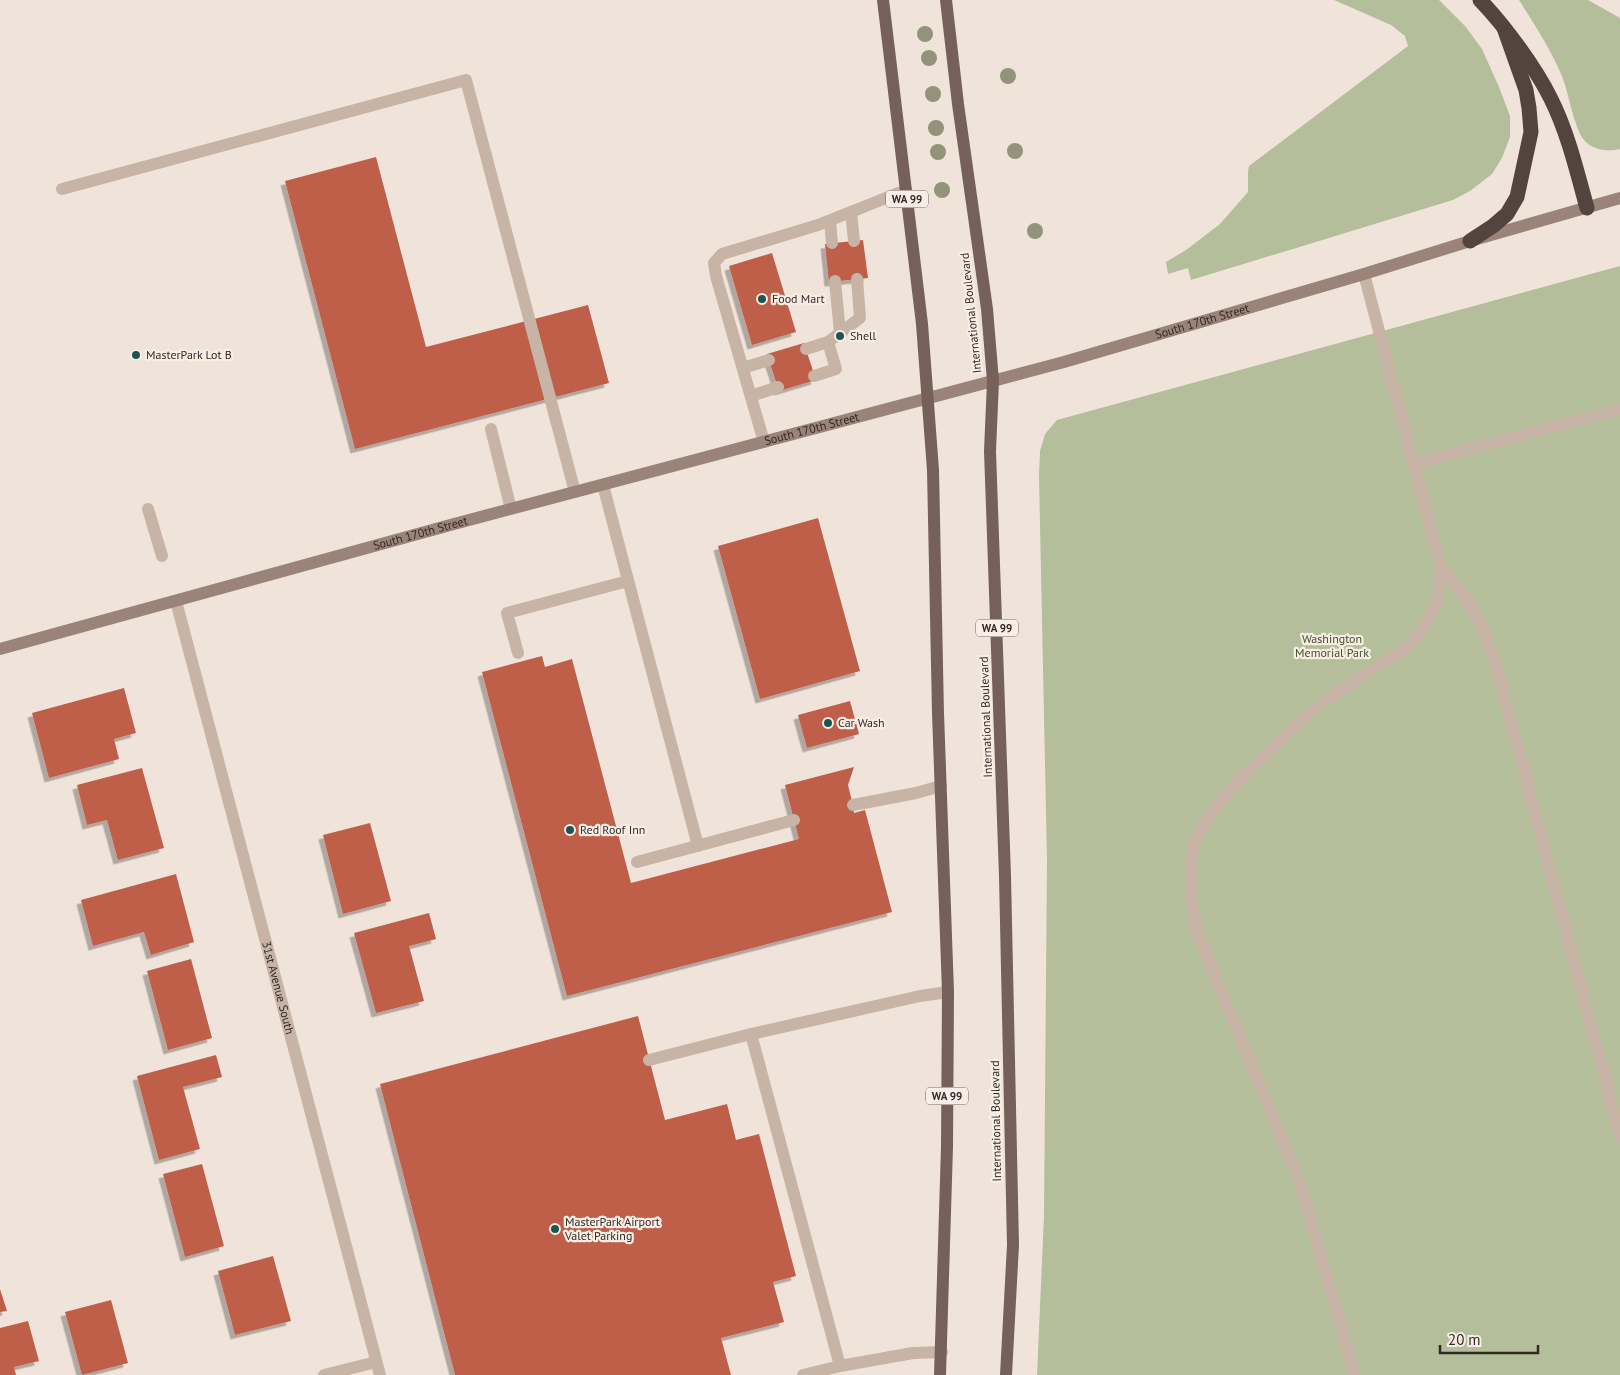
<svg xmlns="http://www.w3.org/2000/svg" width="1620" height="1375" font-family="'PT Sans',sans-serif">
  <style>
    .green { fill: #b4be9b }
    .building { fill: #bf5f49; filter: url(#shadow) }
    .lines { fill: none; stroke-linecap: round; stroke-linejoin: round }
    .lane { stroke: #c7b4a6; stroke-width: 12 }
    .street { stroke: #c7b4a6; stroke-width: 12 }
    .secondary { stroke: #9a8378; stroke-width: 12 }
    .primary { stroke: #756159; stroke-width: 12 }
    .highway { stroke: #54443e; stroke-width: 15 }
    .tree { fill: #92937a }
    .poi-dot { fill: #1f5252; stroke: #f8eee6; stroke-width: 2 }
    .labels { text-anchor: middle; stroke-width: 4.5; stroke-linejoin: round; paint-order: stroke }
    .shield { fill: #f8eee6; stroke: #6e6560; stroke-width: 1 }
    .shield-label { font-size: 11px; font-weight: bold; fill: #332a27 }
    .poi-label { font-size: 12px; fill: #332a27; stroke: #f8eee6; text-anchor: start }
    .street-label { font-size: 12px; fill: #332a27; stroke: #f8eee6 }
    .park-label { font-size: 12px; fill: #45502c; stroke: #f8eee6 }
  </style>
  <defs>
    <filter id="shadow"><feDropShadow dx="-4.5" dy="4.5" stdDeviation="0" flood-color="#0004"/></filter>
  </defs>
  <rect width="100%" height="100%" fill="#f0e4da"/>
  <g class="green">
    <polygon points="1334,0 1439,0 1465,26 1482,49 1499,87 1510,116 1510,137 1502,158 1492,174 1470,191 1453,200 1191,280 1188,268 1168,274 1166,262 1186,250 1220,224 1248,192 1248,172 1249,166 1408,46 1405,36 1391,25"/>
    <path d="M1519,0H1588L1620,18V149C1608,152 1592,150 1584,140C1573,126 1569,92 1561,74C1550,48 1534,24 1519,0Z"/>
    <polygon points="1620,266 1620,1375 1037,1375 1044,1216 1047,860 1039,476 1040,451 1045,434 1057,420"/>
  </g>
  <g class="building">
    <polygon points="376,157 426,347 588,305 609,383 355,449 285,181"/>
    <polygon points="863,240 868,278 829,282 825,244"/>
    <polygon points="772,253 796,332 752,345 729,266"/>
    <polygon points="804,343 816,380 779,391 767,354"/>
    <polygon points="818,518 860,671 760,699 718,546"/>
    <polygon points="542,656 545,667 572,659 631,883 799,839 785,785 854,767 848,785 853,805 854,813 865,810 892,912 567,996 482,672"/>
    <polygon points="124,688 136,733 114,739 119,759 49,778 32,713"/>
    <polygon points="850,701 859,734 807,748 798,715"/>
    <polygon points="142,768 164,848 118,860 107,820 87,825 77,785"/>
    <polygon points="370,823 391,901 343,914 323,835"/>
    <polygon points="176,874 194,942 151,955 144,932 93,946 81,900"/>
    <polygon points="429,913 436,939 409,946 424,1001 376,1013 354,933"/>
    <polygon points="191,959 212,1038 168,1050 147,971"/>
    <polygon points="638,1016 665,1120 727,1104 736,1140 759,1134 796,1276 773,1282 784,1322 721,1338 731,1375 455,1375 380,1084"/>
    <polygon points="216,1055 222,1077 183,1087 200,1149 159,1160 137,1076"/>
    <polygon points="202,1164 224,1246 185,1257 163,1174"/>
    <polygon points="273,1256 291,1321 235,1335 218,1271"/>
    <polygon points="0,1289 7,1311 0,1312"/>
    <polygon points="111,1300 128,1363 82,1375 65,1312"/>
    <polygon points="28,1321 39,1361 14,1367 16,1375 0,1375 0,1328"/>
  </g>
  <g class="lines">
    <g class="lane">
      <polyline points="62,189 466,80 575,492"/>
      <polyline points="851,212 854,241"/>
      <polyline points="830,221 832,243"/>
      <polyline points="1364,274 1414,464 1620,409"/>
      <polyline points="835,281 840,333"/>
      <polyline points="806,349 828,342 860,318 857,279"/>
      <polyline points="743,368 769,360"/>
      <polyline points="814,376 836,369 828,342"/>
      <polyline points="751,396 778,387"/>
      <polyline points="491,429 511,509"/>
      <polyline points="764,442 716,276 714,263 722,254 818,225 906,190"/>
      <polyline points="1414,464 1441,568 1465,596 1483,628 1495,661 1620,1136"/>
      <polyline points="603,485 698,846"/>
      <polyline points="148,509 162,556"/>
      <polyline points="518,653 507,613 628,581"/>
      <polyline points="853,805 916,793 941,786"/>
      <polyline points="637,862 794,820"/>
      <polyline points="649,1060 751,1034"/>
      <polyline points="942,1352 913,1353 840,1366 751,1034 920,996 948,992"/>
      <polyline points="803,1375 840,1366"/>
      <polyline points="1355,1375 1310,1217 1294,1168 1198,934 1192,904 1192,858 1195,840 1214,809 1238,781 1308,714 1344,688 1408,647 1423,628 1437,603 1441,568"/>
    </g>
    <g class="street">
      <path id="s1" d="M176,601L380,1375"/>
      <polyline points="324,1375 376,1362"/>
    </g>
    <path class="secondary" id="s2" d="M0,649L454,524L1064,362L1364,274L1470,241L1620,198"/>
    <g class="primary">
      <polyline points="883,0 922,324 933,470 938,713 948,992 947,1147 940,1375"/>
      <polyline points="946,0 958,104 987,309 993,381 990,451 1005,876 1013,1245 1006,1375"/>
    </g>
    <g class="highway">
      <path d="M1480,0C1505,26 1535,67 1551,99C1568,133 1577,172 1587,208"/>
      <polyline points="1470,241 1493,226 1507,214 1517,197 1531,132 1529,108 1526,90 1504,28"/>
    </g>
  </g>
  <g class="tree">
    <circle cx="925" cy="34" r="8"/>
    <circle cx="929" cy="58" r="8"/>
    <circle cx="1008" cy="76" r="8"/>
    <circle cx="933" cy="94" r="8"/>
    <circle cx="936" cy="128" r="8"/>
    <circle cx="1015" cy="151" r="8"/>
    <circle cx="938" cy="152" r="8"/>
    <circle cx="942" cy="190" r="8"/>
    <circle cx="1035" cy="231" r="8"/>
  </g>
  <g class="poi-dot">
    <circle cx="762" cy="299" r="5"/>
    <circle cx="840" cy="336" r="5"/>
    <circle cx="136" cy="355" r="5"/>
    <circle cx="828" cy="723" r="5"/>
    <circle cx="570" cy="830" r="5"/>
    <circle cx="555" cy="1229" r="5"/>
  </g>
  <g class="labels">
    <g class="shield">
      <rect x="886" y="190.5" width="42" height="17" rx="4"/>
      <rect x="976" y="619.5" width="42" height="17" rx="4"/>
      <rect x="926" y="1087.5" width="42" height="17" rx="4"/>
    </g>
    <g class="shield-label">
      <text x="907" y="203">WA 99</text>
      <text x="997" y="632">WA 99</text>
      <text x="947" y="1100">WA 99</text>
    </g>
    <g class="poi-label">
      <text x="772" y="303">Food Mart</text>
      <text x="850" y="340">Shell</text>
      <text x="146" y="359">MasterPark Lot B</text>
      <text x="838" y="727">Car Wash</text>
      <text x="580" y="834">Red Roof Inn</text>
      <text x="565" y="1226">MasterPark Airport<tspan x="565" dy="14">Valet Parking</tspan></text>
    </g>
    <g class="street-label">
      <text transform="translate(971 313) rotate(-96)" y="4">International Boulevard</text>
      <text dy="4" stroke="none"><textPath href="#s2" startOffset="1246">South 170th Street</textPath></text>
      <text dy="4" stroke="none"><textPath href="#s2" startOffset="841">South 170th Street</textPath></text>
      <text dy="4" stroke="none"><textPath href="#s2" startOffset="436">South 170th Street</textPath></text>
      <text transform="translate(986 717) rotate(-92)" y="4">International Boulevard</text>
      <text dy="4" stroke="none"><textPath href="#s1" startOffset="400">31st Avenue South</textPath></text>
      <text transform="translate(996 1121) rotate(-91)" y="4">International Boulevard</text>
    </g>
    <g class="park-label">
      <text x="1332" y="643">Washington<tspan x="1332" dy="14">Memorial Park</tspan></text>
    </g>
  </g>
  <path d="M1440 1345v8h98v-8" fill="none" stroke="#332a27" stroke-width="2.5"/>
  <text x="1448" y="1345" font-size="15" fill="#332a27" stroke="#f8eee6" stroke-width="4" paint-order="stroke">20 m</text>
</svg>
